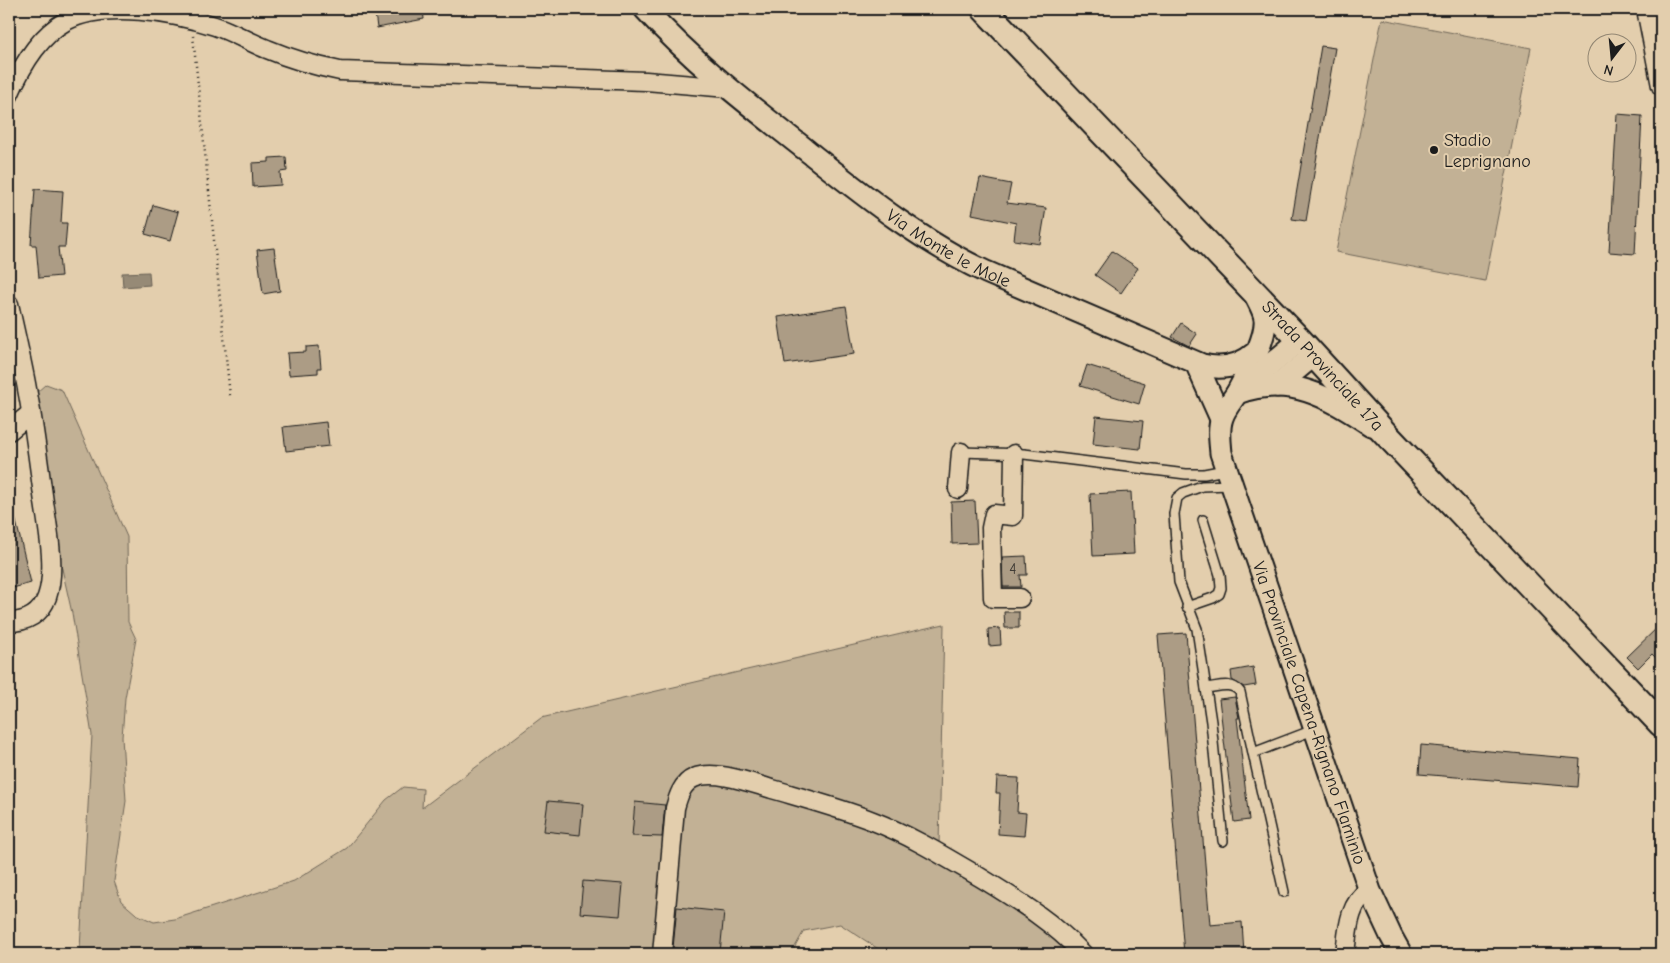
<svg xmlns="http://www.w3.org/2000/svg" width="1670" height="963" font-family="'Comic Neue',sans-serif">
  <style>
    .green { fill: #c2b195; stroke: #6f6658 }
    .water { fill: #968a76; stroke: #655e52 }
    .building { fill: #ac9c85; stroke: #1c1c1c }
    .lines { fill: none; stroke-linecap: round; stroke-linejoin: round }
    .service-casing { stroke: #1c1c1c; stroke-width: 12 }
    .minor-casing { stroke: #1c1c1c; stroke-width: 21 }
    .tertiary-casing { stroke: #1c1c1c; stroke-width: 25 }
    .secondary-casing { stroke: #1c1c1c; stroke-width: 28 }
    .path { stroke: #1c1c1c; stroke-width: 2.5; stroke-dasharray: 1 4; stroke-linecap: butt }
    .service { stroke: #e3cead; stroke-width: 9 }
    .minor { stroke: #e3cead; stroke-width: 18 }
    .tertiary { stroke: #e3cead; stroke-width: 21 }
    .secondary { stroke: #e3cead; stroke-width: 24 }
    .poi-dot { fill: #1c1c1c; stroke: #e3cead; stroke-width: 2 }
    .labels { text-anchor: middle; stroke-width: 4; stroke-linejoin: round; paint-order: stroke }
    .number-label { font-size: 15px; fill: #403c36 }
    .poi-label { font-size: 18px; fill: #1c1c1c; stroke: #e3cead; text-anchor: start }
    .street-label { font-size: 18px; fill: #1c1c1c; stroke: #e3cead }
  </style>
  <rect width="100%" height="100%" fill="#e3cead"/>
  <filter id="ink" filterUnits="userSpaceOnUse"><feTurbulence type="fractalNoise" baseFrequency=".02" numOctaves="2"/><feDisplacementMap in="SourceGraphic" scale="10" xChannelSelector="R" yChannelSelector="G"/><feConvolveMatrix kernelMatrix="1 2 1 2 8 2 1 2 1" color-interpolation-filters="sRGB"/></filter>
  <g filter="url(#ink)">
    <g class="green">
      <polygon points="1382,19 1531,48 1485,281 1336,252"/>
      <polygon points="46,384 62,390 127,537 128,622 136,639 125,698 122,737 126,801 114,881 121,901 136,914 154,922 175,919 294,881 347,848 386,800 403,787 423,789 422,808 541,718 944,624 939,845 1014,903 1076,954 886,954 840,924 804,931 791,954 82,954 80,949 92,735 72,613 58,551 36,393"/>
    </g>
    <polygon class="water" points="149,272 150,285 123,287 122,273"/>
    <g class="building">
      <polygon points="384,9 423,9 424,19 377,28 375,13 384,11"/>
      <polygon points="1321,46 1335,48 1306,221 1292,219"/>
      <polygon points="1617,114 1642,116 1635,254 1609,252"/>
      <polygon points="286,157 287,171 280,172 281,185 253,187 252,163 269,162 269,158"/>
      <polygon points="980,178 1011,184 1007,203 1046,208 1040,244 1014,240 1016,223 972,214"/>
      <polygon points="35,189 63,191 61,223 67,223 65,247 58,247 61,276 39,278 36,245 31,245"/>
      <polygon points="153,205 178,212 170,241 145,234"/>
      <polygon points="274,248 280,291 263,294 257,250"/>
      <polygon points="1112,251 1138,268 1121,293 1095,275"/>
      <polygon points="846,306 854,354 785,364 778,317"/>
      <polygon points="1181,323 1197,334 1189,346 1172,337"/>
      <polygon points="319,346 321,368 318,368 318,373 289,375 287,353 306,352 306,347"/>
      <polygon points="1087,365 1145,383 1139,404 1080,386"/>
      <polygon points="1096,416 1143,421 1140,449 1093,444"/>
      <polygon points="326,422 329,446 286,451 283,427"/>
      <polygon points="1131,492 1134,554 1093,556 1090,494"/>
      <polygon points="975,501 977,543 952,544 951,502"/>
      <polygon points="13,509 31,583 9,589 9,510"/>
      <polygon points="1026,556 1027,575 1020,575 1021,587 1003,587 1002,557"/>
      <polygon points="1004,612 1019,612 1019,628 1005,628"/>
      <polygon points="1661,624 1661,663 1652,654 1638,668 1627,657"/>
      <polygon points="1000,628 1001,645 989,646 988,629"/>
      <polygon points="1186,633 1210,925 1242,922 1244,954 1184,954 1158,635"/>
      <polygon points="1253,667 1256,685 1244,687 1232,680 1231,671"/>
      <polygon points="1235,697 1239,718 1237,718 1249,820 1234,822 1219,699"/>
      <polygon points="1421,745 1580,759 1578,787 1419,774"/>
      <polygon points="997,777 1019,778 1017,812 1026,813 1024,836 998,834 1000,793 996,793"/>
      <polygon points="548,801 583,804 580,835 544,831"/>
      <polygon points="635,802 665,805 662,837 632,836"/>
      <polygon points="583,881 623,884 620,916 580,913"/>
      <polygon points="677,907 724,912 720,953 673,948"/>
    </g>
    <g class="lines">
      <defs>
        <g id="service">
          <polyline points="961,452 1024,454 1186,474 1204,474 1225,470"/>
          <polyline points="1187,607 1213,598 1219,594 1221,588 1220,575 1203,520"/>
          <path d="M1206,688C1218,687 1231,681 1240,692L1253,753"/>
          <polyline points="1223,841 1211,722 1197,629 1179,582 1174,514 1177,498 1183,493 1202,486 1231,485"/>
          <polyline points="1284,892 1253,753 1316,729"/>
        </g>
        <g id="minor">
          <polyline points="1646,9 1661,86"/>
          <path d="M9,95C21,67 39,36 66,21C104,0 175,13 215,26C233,32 249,42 267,49C291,59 315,66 340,71L646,81L728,88"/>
          <path d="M9,304C15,332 22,361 27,389C34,424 38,460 43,495C47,525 57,568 47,597C41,614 27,622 9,622"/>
          <polyline points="9,431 31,413"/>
          <polyline points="1014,454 1013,516 994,514 991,528 993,598 1020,598"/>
          <polyline points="958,489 961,452"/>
          <path d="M662,954L675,808C678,797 682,783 694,778C715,769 751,783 772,789C806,799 840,808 873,821C912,836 947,858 983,879C1019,901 1054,923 1083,954"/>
          <path d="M1345,954C1348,929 1348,905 1370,888"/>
        </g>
        <g id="tertiary">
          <path id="s1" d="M645,9C693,62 749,105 805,149C862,194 920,241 986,272L1202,365C1222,370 1240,366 1255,353"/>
          <path id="s2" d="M1255,294C1258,302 1264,310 1265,319C1267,338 1247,374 1238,391C1233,400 1225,408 1222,418C1218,429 1220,441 1221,453L1370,891L1391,936L1401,954"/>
          <polyline points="1196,363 1221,419"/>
          <polyline points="1277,386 1314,355"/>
          <polyline points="1243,388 1300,340"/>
          <path d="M1237,393C1290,374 1327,396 1371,425"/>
        </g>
        <g id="secondary">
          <path id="s3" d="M984,9L1300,340L1385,433L1661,724"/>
        </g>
      </defs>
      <use href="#service" class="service-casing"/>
      <use href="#minor" class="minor-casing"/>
      <use href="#tertiary" class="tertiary-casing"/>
      <use href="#secondary" class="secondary-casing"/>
      <polyline class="path" points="193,36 230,396"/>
      <use href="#service" class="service"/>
      <use href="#minor" class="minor"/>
      <use href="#tertiary" class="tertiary"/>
      <use href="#secondary" class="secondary"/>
    </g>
  </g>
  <circle class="poi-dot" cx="1434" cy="150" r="5"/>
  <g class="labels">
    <g class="number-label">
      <text x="1013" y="574">4</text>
    </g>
    <g class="poi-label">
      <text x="1444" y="146">Stadio<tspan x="1444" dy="21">Leprignano</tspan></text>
    </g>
    <g class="street-label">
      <text dy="6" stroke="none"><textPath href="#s1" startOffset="388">Via Monte le Mole</textPath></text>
      <text dy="6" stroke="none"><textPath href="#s3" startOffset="492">Strada Provinciale 17a</textPath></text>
      <text dy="6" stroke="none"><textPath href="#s2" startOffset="446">Via Provinciale Capena-Rignano Flaminio</textPath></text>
    </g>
  </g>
  <rect width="1670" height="963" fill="none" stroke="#e3cead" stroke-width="30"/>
  <rect x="15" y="15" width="1640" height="933" fill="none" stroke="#1c1c1c" stroke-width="2" filter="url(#ink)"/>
  <g transform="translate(1612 58) rotate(196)"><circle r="24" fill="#e3cead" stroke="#938773"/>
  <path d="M0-4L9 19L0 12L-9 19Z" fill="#1c1c1c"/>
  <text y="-8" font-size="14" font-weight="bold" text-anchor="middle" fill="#1c1c1c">N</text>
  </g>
</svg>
